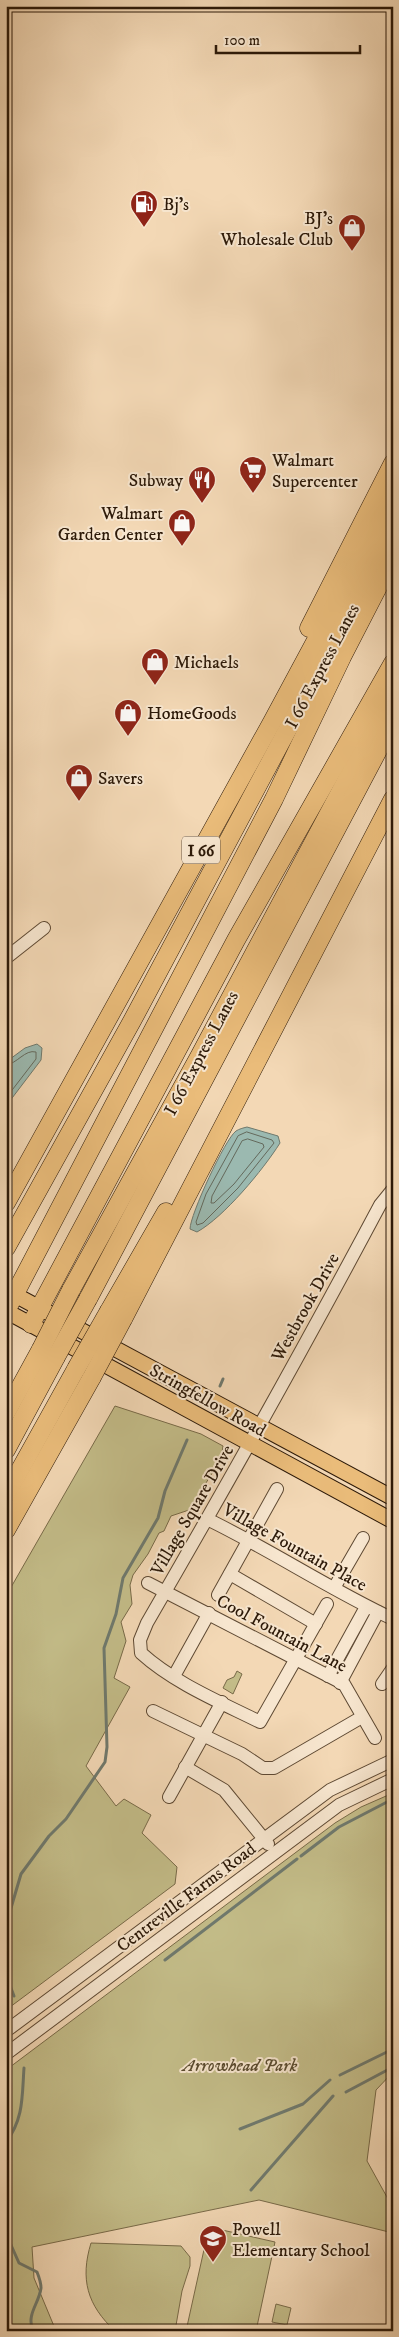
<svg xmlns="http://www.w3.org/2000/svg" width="399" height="2337" font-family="'IM FELL DW Pica',serif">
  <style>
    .green { fill: #c3bc88; stroke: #786a48 }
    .water { fill: #9bb9b0; stroke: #6f796d }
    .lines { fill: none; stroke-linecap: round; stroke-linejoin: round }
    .shore { stroke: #64695c; stroke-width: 1 }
    .stream { stroke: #6f796d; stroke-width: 3 }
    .minor-casing { stroke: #5e4933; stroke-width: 14 }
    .major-casing { stroke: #2c1908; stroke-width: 17 }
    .highway-casing { stroke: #2c1908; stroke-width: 19 }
    .minor { stroke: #f7e6cf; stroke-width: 12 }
    .major { stroke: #eabc7a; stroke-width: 15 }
    .highway { stroke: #eabc7a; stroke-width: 18 }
    .highway-bridge-casing { stroke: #2c1908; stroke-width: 19; stroke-linecap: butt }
    .highway-bridge { stroke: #eabc7a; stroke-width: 18 }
    .labels { text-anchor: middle; stroke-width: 4; stroke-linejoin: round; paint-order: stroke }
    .shield { fill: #f7e6cf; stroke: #695644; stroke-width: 1 }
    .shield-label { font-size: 16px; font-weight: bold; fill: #2c1908 }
    .poi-label { font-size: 18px; fill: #2c1908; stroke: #f7e6cf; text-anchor: start }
    .street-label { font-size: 18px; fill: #2c1908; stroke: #f7e6cf }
    .park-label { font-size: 18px; font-style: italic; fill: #594a2e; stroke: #f7e6cf }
  </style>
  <rect width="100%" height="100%" fill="#f3d8b5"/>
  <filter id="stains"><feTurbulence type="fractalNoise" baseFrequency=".004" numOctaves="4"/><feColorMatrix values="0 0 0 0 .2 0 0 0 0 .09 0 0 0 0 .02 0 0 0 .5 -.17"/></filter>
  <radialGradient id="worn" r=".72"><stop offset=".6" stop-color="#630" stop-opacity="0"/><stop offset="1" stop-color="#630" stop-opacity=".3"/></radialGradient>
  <g class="green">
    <polygon points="115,1406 201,1434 223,1446 221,1459 189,1510 171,1516 164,1531 159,1533 148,1554 133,1575 130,1585 132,1604 121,1622 126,1641 114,1678 130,1687 86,1766 116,1806 124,1799 151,1815 142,1833 177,1867 175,1884 6,2010 6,1596"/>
    <polygon points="237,1671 242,1674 233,1694 223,1688 227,1680 234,1677"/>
    <polygon points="393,1793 393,2072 376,2090 367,2161 393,2208 393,2233 259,2200 32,2247 34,2278 56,2331 6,2331 6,2070 335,1823 361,1807"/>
    <polygon points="209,2227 275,2242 256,2331 186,2331"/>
    <path d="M91,2243L181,2246L190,2257V2266L182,2291L175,2331H115C87,2305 80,2279 91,2243Z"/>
    <polygon points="276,2304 291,2308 287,2325 272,2322"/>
  </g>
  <g class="water">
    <polygon points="37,1044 42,1048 41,1060 6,1106 6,1062 25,1048"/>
    <path d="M247,1127L278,1136L280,1143C263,1170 224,1217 197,1232L190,1229C190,1215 225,1139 236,1131C239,1129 243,1128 247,1127Z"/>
  </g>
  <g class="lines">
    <g class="shore">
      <path d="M6,1065C17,1064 25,1049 36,1052V1059L6,1098"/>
      <polygon points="247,1132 272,1140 274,1143 238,1188 203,1223 197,1225 196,1222 206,1194 238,1136"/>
      <polygon points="248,1139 263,1144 264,1147 234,1184 214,1203 211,1203 212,1196 242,1141"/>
    </g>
    <g class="stream">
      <polyline points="220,1386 223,1379"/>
      <polyline points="301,1856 339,1827 387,1802"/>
      <polyline points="6,1925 21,1874 49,1836 66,1819 105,1762 107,1747 104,1648 116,1614 123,1578 158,1518 165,1491 187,1440"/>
      <polyline points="165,1960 297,1859"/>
      <polyline points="6,1975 14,1996"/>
      <polyline points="340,2075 393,2049"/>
      <polyline points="346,2092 393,2067"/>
      <polyline points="240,2129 303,2104 330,2080"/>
      <path d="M6,2142C24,2119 22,2095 24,2068"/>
      <polyline points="251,2190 333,2096"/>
      <path d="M6,2241L11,2245L19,2263L37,2272C39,2277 41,2283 41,2288C39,2304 26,2314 33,2331"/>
    </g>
    <defs>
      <g id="minor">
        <polyline points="6,958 44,928"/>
        <path d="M207,1519C271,1550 329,1589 393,1619"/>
        <polyline points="230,1574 316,1624"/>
        <polyline points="148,1583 344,1684 375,1738"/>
        <polyline points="334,1588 363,1538"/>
        <polyline points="218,1595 277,1489"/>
        <path d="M327,1604L260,1722C220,1702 174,1683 141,1653L140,1640L147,1623C227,1485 305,1346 380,1205L393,1189"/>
        <polyline points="174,1676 209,1613"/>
        <polyline points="328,1676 366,1607"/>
        <polyline points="340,1683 378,1612"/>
        <polyline points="382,1684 393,1668"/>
        <polyline points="153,1711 242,1754 263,1768 274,1768 362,1717"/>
        <polyline points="185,1767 224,1790 268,1844"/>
        <polyline points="169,1797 222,1702"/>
        <polyline points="6,2031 330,1790 393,1760"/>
        <polyline points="6,2054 339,1805 393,1779"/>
      </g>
      <g id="major">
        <polyline points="6,1290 393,1498"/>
        <polyline points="6,1311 393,1521"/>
      </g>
      <g id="highway">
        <polyline points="309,628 393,463"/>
        <polyline points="6,1203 272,722 393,497"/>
        <polyline points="6,1248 132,1021 393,532"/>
        <polyline points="71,1290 200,1055 393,693"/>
        <polyline points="88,1299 393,722"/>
        <polyline points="6,1311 274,799 342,657 393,558"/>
        <polyline points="109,1311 166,1212"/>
        <polyline points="123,1319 393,799"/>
        <polyline points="31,1324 236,940 393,663"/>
        <polyline points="6,1413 41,1349"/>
        <polyline points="6,1450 56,1357"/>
        <polyline points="6,1495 76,1369"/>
        <polyline points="6,1530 92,1377"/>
      </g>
    </defs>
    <use href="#minor" class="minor-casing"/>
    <use href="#major" class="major-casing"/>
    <use href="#highway" class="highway-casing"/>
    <use href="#minor" class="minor"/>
    <use href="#major" class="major"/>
    <use href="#highway" class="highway"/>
    <defs>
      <g id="highway-bridge">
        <polyline points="41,1349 71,1290"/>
        <polyline points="56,1357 88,1299"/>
        <polyline points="76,1369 109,1311"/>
        <polyline points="92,1377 123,1319"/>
      </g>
    </defs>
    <use href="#highway-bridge" class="highway-bridge-casing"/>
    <use href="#highway-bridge" class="highway-bridge"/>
  </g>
  <defs>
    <symbol id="fuel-pin" viewBox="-11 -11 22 30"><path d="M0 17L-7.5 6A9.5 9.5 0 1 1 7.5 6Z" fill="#8f2418" stroke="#f7e6cf"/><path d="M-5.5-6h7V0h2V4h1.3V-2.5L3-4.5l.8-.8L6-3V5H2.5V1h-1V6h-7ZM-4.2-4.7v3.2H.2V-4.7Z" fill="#fff"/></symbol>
    <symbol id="shop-pin" viewBox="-11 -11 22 30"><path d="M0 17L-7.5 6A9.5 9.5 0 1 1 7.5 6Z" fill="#8f2418" stroke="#f7e6cf"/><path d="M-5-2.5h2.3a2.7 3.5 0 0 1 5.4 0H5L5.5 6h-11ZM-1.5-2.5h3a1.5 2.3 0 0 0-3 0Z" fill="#fff"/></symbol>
    <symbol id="supermarket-pin" viewBox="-11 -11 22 30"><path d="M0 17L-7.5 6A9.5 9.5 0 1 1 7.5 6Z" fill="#8f2418" stroke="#f7e6cf"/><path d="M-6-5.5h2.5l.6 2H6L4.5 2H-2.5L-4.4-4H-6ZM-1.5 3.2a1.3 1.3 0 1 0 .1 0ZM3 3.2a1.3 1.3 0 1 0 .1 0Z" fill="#fff"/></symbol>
    <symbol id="restaurant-pin" viewBox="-11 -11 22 30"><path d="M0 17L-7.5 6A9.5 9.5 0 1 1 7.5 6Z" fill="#8f2418" stroke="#f7e6cf"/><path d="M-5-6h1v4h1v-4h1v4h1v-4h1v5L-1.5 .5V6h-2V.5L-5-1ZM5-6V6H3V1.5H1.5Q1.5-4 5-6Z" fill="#fff"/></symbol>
    <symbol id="school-pin" viewBox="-11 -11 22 30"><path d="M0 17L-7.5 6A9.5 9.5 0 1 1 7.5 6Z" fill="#8f2418" stroke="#f7e6cf"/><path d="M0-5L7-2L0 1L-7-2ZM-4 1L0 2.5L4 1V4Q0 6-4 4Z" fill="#fff"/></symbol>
  </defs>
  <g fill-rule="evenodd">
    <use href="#fuel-pin" x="128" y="188" width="32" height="43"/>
    <use href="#shop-pin" x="336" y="212" width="32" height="43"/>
    <use href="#supermarket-pin" x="237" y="454" width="32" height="43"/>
    <use href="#restaurant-pin" x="186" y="464" width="32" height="43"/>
    <use href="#shop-pin" x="166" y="507" width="32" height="43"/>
    <use href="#shop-pin" x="139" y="646" width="32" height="43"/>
    <use href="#shop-pin" x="112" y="697" width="32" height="43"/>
    <use href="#shop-pin" x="63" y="762" width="32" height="43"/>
    <use href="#school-pin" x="197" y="2223" width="32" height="43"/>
  </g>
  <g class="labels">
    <rect class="shield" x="182" y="836.5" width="38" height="27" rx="4"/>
    <g class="shield-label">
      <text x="201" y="856">I 66</text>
    </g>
    <g class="poi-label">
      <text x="163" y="210">Bj's</text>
      <text x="333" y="224" text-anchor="end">BJ's<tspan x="333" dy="21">Wholesale Club</tspan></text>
      <text x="272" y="466">Walmart<tspan x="272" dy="21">Supercenter</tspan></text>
      <text x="183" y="486" text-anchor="end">Subway</text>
      <text x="163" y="519" text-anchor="end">Walmart<tspan x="163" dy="21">Garden Center</tspan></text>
      <text x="174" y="668">Michaels</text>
      <text x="147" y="719">HomeGoods</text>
      <text x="98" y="784">Savers</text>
      <text x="232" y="2235">Powell<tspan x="232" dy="21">Elementary School</tspan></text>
    </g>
    <g class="street-label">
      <text transform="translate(322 666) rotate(-62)" y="6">I 66 Express Lanes</text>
      <text transform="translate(201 1053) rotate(-62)" y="6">I 66 Express Lanes</text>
      <text transform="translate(305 1307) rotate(-61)" y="6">Westbrook Drive</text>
      <text transform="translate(208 1400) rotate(29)" y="6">Stringfellow Road</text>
      <text transform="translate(192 1510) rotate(-60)" y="6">Village Square Drive</text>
      <text transform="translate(295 1547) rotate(29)" y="6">Village Fountain Place</text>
      <text transform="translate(282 1633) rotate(28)" y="6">Cool Fountain Lane</text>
      <text transform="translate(186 1897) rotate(-37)" y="6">Centreville Farms Road</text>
    </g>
    <g class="park-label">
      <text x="240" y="2071">Arrowhead Park</text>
    </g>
  </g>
  <rect width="399" height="2337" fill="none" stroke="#f3d8b5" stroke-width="25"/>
  <rect x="8" y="8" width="384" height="2322" fill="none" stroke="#2c1908" stroke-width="2.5"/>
  <rect x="12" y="12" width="374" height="2312" fill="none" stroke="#2c1908"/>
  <path d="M216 45v8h144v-8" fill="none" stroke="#2c1908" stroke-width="2.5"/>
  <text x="224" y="45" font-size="15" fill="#2c1908" stroke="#f7e6cf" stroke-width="4" paint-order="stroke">100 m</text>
  <rect width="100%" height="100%" filter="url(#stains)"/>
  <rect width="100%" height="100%" fill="url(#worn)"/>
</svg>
